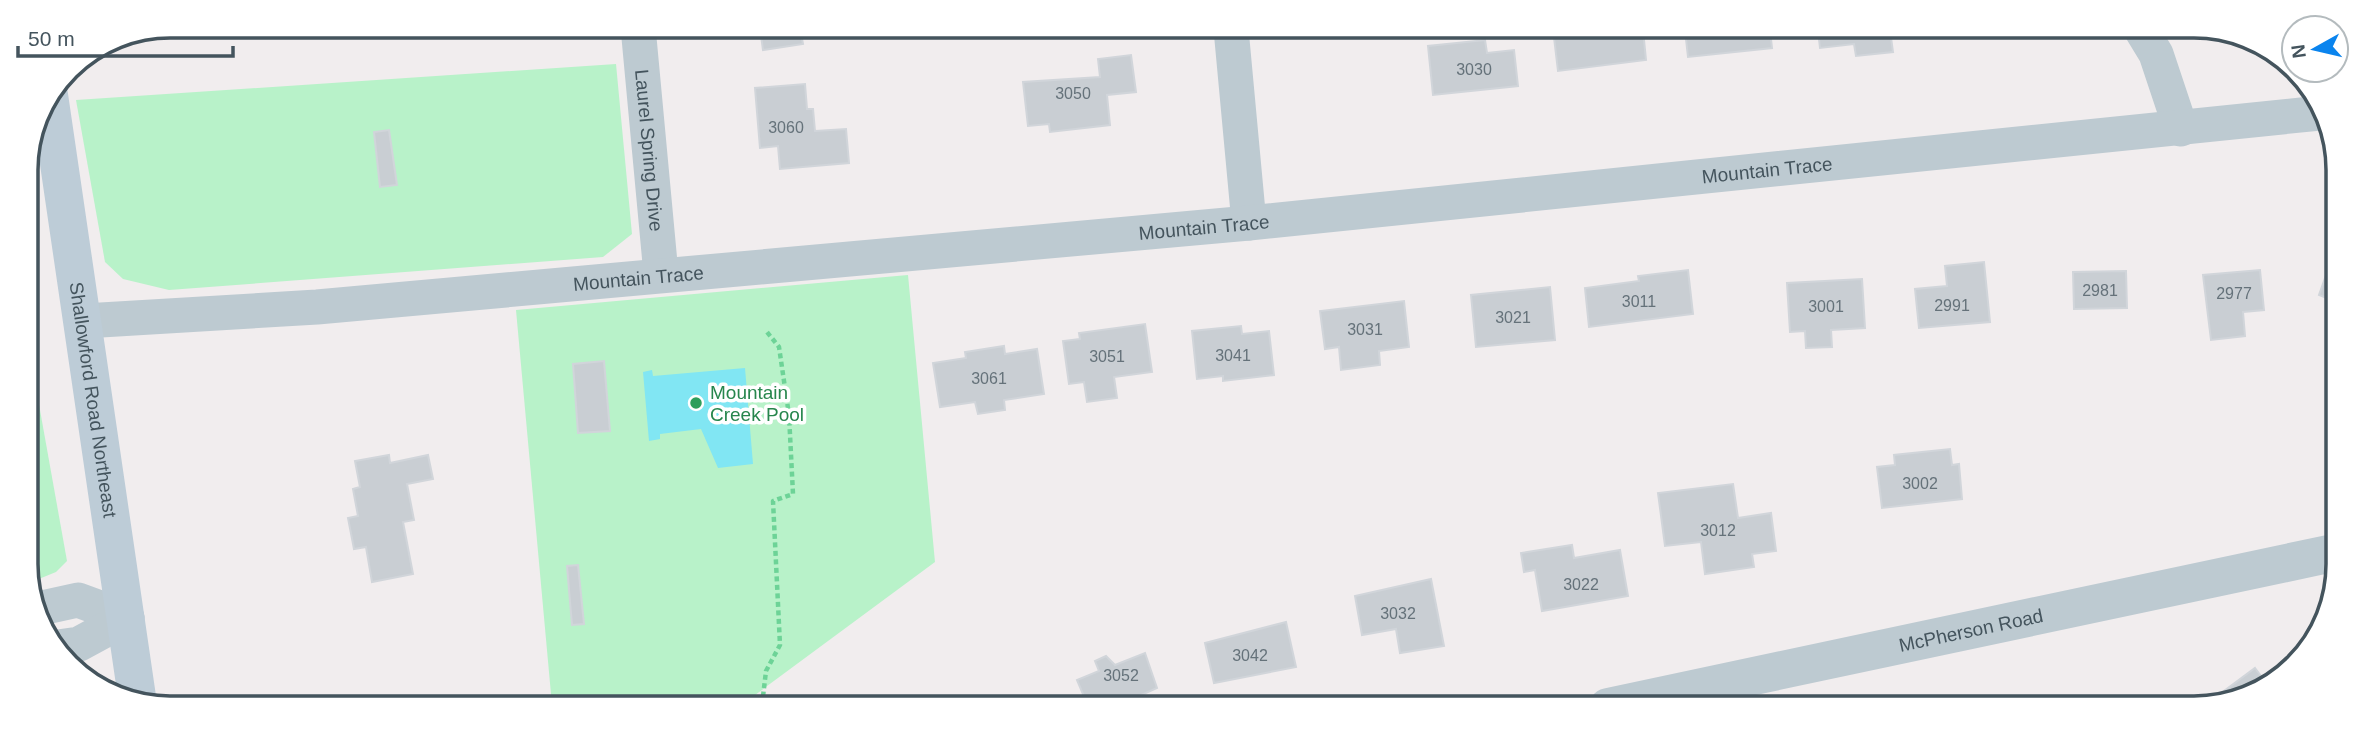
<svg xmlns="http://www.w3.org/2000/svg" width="2364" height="735" font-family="Arial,sans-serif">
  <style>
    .green { fill: #b8f2c9 }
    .water { fill: #81e6f3 }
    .building { fill: #c9ced3; stroke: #d1d5da; stroke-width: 2 }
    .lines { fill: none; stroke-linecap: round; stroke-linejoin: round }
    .path { stroke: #6dd397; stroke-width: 4.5; stroke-dasharray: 5 3.5; stroke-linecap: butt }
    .minor { stroke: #bdcad1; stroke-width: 35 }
    .tertiary { stroke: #bdcad1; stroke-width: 38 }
    .secondary { stroke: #bdccd7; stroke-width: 38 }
    .leisure-dot { fill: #2e9e5b; stroke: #fff; stroke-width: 2.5 }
    .labels { text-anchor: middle; stroke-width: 7; stroke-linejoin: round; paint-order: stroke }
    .number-label { font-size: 16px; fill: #65727a }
    .street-label { font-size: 19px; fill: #44545d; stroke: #fff }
    .leisure-label { font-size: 19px; fill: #27864d; stroke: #fff; text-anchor: start }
    .rim { fill: none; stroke: #44545d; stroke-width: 3.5 }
  </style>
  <rect width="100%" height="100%" fill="#f1edee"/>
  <g class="green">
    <polygon points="616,64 632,234 603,257 169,290 123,279 105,262 76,100"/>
    <polygon points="908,275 935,562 751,698 672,705 552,705 516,310"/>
    <polygon points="28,343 67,561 56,572 29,583"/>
  </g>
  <polygon class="water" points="745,368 753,464 718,468 701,429 660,434 660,439 649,441 643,372 652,370 653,376"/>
  <g class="building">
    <polygon points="760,28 800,28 803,44 763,50"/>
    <polygon points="1553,29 1643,30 1646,60 1558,71"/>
    <polygon points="1685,30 1770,30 1772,48 1688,57"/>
    <polygon points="1818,30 1890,30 1893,52 1856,56 1854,44 1820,48"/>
    <polygon points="1968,30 1997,31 1970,37"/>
    <polygon points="1485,40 1487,53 1514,50 1518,86 1433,95 1428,46"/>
    <polygon points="1131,55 1136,92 1107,95 1110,125 1050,132 1049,124 1028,126 1023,82 1100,77 1098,59"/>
    <polygon points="805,84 807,109 813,109 815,131 846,129 849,163 780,169 778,146 760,148 755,88"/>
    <polygon points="389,130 397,185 380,187 374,132"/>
    <polygon points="2335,250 2334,301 2319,295"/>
    <polygon points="1984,262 1990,322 1919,328 1915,289 1947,286 1945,266"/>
    <polygon points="1688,270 1693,314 1589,327 1585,288 1639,281 1638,276"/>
    <polygon points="2260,270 2264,310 2243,312 2245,336 2211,340 2203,275"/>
    <polygon points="2126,271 2127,308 2074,309 2073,272"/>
    <polygon points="1862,279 1865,328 1831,330 1832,347 1806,348 1805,331 1790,332 1787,283"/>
    <polygon points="1550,287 1555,340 1476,347 1471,295"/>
    <polygon points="1404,301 1409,347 1379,351 1380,365 1341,370 1339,347 1325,349 1320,311"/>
    <polygon points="1145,324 1152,372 1114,377 1117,398 1087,402 1084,382 1069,384 1063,341 1080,339 1079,333"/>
    <polygon points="1241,326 1242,334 1269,331 1274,375 1223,381 1223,376 1197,379 1192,331"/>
    <polygon points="1004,346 1005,354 1037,349 1044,394 1004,400 1005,410 978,414 975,402 940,407 933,363 966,358 965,352"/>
    <polygon points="604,361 610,431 578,433 573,364"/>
    <polygon points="1950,449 1952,465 1959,464 1962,499 1882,508 1877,467 1895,465 1894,455"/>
    <polygon points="389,455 390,463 428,455 433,479 407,484 414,520 403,522 413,574 372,582 366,547 354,549 348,518 358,516 353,489 360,487 355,461"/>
    <polygon points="1733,484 1738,518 1771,513 1776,551 1752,554 1754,567 1705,574 1701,542 1665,546 1658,493"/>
    <polygon points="1572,545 1574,558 1620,550 1628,596 1542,611 1535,570 1524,572 1521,553"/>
    <polygon points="578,565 584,624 572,625 567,566"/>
    <polygon points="1431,579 1444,646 1400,653 1396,629 1362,635 1355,596"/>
    <polygon points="1286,622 1296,667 1214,683 1205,643"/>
    <polygon points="1145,653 1157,688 1128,701 1130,706 1088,706 1077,680 1099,671 1095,661 1106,656 1115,665"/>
    <polygon points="2255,668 2267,684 2201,708"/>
  </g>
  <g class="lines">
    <polyline class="path" points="762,705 766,671 780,645 773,501 793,494 789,415 779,347 767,332"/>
    <g class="minor">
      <path id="s1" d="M638,27L661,274"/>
      <polyline points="1231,29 1249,223"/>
      <polyline points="2142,31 2156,54 2181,129"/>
      <path id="s2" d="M84,321L317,307L1249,223L2320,113"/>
      <polyline points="37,609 78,600 127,618"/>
      <polyline points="58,647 79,644 127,618"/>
    </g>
    <path class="tertiary" id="s3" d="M1608,707L2333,553"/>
    <path class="secondary" id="s4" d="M49,95L138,704"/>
  </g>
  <circle class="leisure-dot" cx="696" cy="403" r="7"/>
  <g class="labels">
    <g class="number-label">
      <text x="1474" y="75">3030</text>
      <text x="1073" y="99">3050</text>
      <text x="786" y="133">3060</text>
      <text x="2100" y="296">2981</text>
      <text x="2234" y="299">2977</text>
      <text x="1639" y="307">3011</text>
      <text x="1952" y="311">2991</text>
      <text x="1826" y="312">3001</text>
      <text x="1513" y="323">3021</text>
      <text x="1365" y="335">3031</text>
      <text x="1233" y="361">3041</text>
      <text x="1107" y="362">3051</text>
      <text x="989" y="384">3061</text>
      <text x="1920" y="489">3002</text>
      <text x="1718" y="536">3012</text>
      <text x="1581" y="590">3022</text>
      <text x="1398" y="619">3032</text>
      <text x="1250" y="661">3042</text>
      <text x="1121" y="681">3052</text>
    </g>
    <g class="street-label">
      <text dy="7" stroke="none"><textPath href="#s1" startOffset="124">Laurel Spring Drive</textPath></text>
      <text dy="7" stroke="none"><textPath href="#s2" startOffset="1690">Mountain Trace</textPath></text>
      <text dy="7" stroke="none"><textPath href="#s2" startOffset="1124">Mountain Trace</textPath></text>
      <text dy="7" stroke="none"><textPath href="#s2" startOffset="556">Mountain Trace</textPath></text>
      <text dy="7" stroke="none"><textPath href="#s4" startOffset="308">Shallowford Road Northeast</textPath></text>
      <text dy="7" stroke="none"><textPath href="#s3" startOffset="371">McPherson Road</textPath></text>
    </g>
    <g class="leisure-label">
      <text x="710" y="399">Mountain<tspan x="710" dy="22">Creek Pool</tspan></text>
    </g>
  </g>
  <path d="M0 0H2364V735H0ZM170 38H2194A132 132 0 0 1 2326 170V564A132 132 0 0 1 2194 696H170A132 132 0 0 1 38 564V170A132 132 0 0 1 170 38Z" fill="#fff" fill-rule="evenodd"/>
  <path class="rim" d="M170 38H2194A132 132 0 0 1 2326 170V564A132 132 0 0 1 2194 696H170A132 132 0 0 1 38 564V170A132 132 0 0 1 170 38Z"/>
  <g transform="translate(2315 49) rotate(262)"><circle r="33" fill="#ffffff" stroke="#b4bbbe" stroke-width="2"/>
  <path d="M0-5L12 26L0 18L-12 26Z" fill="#0a84ee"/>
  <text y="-10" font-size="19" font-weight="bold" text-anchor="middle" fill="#44545d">N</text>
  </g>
  <path d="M18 46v10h215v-10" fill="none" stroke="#44545d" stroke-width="3.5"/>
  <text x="28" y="46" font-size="21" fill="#44545d" stroke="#ffffff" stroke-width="5" paint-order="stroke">50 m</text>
</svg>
